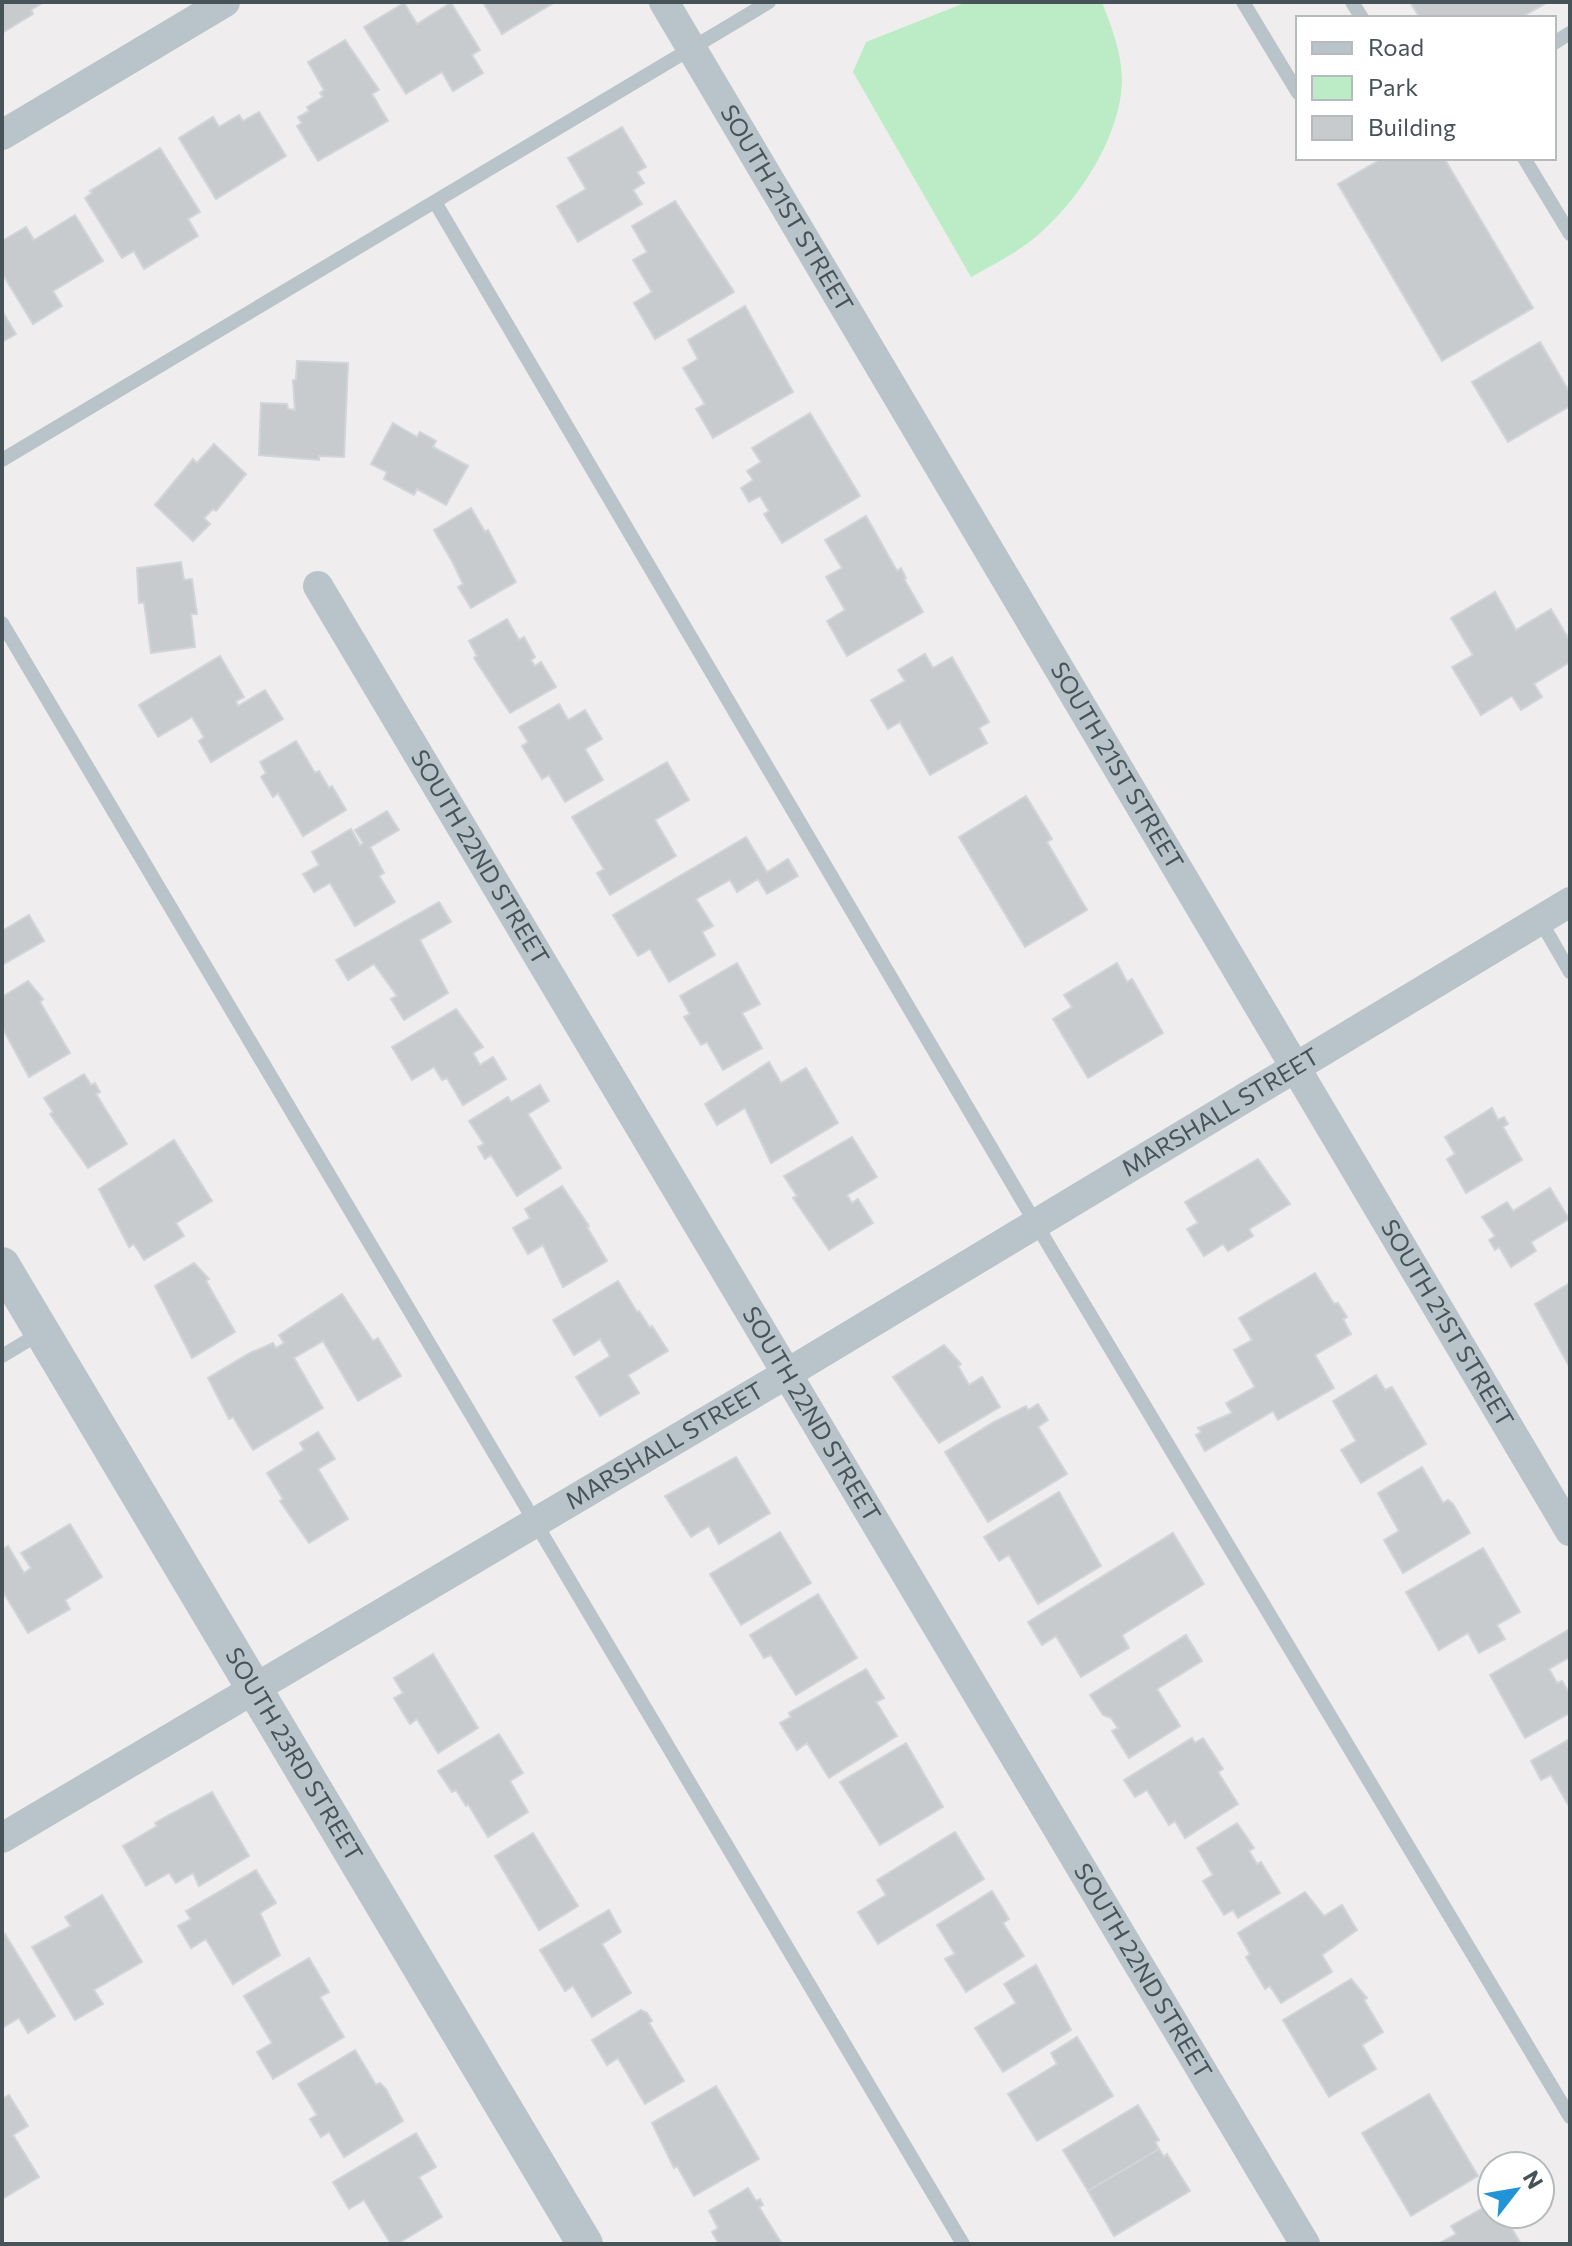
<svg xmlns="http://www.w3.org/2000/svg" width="1572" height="2246" font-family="Commissioner,sans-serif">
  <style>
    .green { fill: #bcecc5 }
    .building { fill: #c7cbce; stroke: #d1d4d8; stroke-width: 2 }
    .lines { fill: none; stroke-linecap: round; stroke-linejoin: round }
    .service { stroke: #b8c4c9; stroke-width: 14 }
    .minor { stroke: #b8c4c9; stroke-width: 30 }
    .tertiary { stroke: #b8c4c9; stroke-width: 36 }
    .labels { text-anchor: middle; stroke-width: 6; stroke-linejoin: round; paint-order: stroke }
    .street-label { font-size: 24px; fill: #465459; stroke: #fff }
  </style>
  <rect width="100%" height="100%" fill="#efeded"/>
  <path class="green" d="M967,2H1102C1111,26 1122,53 1122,80C1121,135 1080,199 1039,234C1019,252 994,264 971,277L853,72L866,42Z"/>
  <g class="building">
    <polygon points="2,2 44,2 31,10 33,14 2,33"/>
    <polygon points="483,2 555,2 502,34"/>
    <polygon points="1410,2 1548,2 1520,18 1420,18"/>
    <polygon points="404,3 417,24 451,3 480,50 472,55 483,73 453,91 442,72 406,94 364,27"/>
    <polygon points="345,40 379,90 372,94 388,121 318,161 297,126 302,123 298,117 309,111 307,107 323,97 320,93 324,90 308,62"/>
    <polygon points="259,112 286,156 216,199 179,138 213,117 219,127 239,115 243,121"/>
    <polygon points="622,127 646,167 637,172 644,183 633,190 642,204 578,242 557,206 586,189 568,158"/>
    <polygon points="160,148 200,212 188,219 198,236 144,269 134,251 122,258 85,198 92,193 90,191"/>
    <polygon points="1383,158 1444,158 1533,308 1442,361 1338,184"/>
    <polygon points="675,201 734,292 655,339 634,303 652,292 633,260 647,252 632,226"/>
    <polygon points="75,215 103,261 53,291 62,306 33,324 2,273 2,241 26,227 34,240"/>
    <polygon points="745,306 793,392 713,438 696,409 705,404 683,368 698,359 688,340"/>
    <polygon points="2,311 16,334 2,342"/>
    <polygon points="1540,342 1570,393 1570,406 1508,442 1472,382"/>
    <polygon points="297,361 348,363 344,457 319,456 319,460 259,455 261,403 287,404 288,409 295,410 293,380 296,380"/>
    <polygon points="810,413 860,496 782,543 764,514 769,511 760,496 749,502 741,488 753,480 747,471 761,462 752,448"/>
    <polygon points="393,423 417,437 420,432 436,441 433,447 468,466 446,505 417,489 414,495 384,479 387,472 371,464"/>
    <polygon points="214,444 246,474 216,511 213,509 204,518 210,524 193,541 155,505 193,459 197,463"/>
    <polygon points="471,508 485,532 488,530 516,582 471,608 458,587 463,584 453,563 434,530"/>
    <polygon points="866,516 897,571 901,568 906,578 904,579 923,612 847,656 827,621 845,610 826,577 842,568 825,540"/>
    <polygon points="181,562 184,580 192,579 197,614 191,614 195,647 151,653 144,602 139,603 137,568"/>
    <polygon points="1495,592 1516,630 1551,609 1570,641 1570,662 1534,684 1542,697 1521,710 1512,696 1481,715 1452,667 1473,655 1451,618"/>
    <polygon points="507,619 519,640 524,637 535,657 531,660 535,666 541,662 556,687 510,713 474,658 477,656 469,641"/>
    <polygon points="925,654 933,668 952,657 989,722 979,728 987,743 930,775 900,722 888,729 871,700 905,681 898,670"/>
    <polygon points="220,656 244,697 236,701 238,706 265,690 283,719 211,762 199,741 204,737 192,717 158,737 139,705"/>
    <polygon points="559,704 568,720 585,710 602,739 585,749 603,780 565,802 549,775 542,779 522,746 528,742 519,727"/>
    <polygon points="296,741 315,773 319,771 329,788 332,786 346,810 303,836 278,793 273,797 261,777 266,773 260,762"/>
    <polygon points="667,762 689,800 655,820 676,856 610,895 597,873 604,869 572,817"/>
    <polygon points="1026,796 1052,839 1047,842 1087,910 1025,947 959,837"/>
    <polygon points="387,811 399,830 370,847 384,873 379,876 395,902 355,926 330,883 314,892 303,874 319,865 312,852 351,829 360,845 363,843 355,830"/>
    <polygon points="746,837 767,872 788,859 798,876 767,894 758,879 737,892 730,880 696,899 713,926 702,932 715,955 669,982 650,949 638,956 613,915"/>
    <polygon points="439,902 451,922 420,940 448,993 404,1020 391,999 397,996 374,964 348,980 336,960"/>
    <polygon points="29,915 44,941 2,965 2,931"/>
    <polygon points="737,963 760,1004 742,1013 762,1048 723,1070 707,1042 701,1045 684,1017 690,1014 680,996"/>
    <polygon points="1117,963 1127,982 1132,979 1163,1033 1088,1078 1053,1019 1072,1007 1064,995"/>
    <polygon points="28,981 43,999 40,1002 70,1053 29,1077 2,1027 2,997"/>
    <polygon points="456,1009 483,1047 473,1053 480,1065 493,1057 506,1079 463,1105 447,1078 442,1080 434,1067 412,1080 392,1047"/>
    <polygon points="769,1062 781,1083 806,1068 838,1123 771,1163 745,1108 717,1125 705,1104"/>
    <polygon points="84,1074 91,1085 95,1083 100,1092 96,1094 127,1144 88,1168 50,1114 53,1112 44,1098"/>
    <polygon points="540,1085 549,1101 528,1114 561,1168 517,1196 491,1155 485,1159 478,1147 484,1144 469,1121 508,1097 511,1102"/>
    <polygon points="1492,1108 1498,1120 1504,1117 1508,1124 1503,1127 1522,1160 1466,1193 1447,1159 1455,1154 1445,1137"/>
    <polygon points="852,1137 877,1177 847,1195 852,1203 858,1199 873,1223 829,1250 793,1198 797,1196 784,1176"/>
    <polygon points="174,1140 212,1201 176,1223 184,1236 144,1260 134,1244 129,1247 99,1189"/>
    <polygon points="1258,1159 1290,1204 1249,1229 1253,1236 1228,1251 1223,1244 1204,1256 1187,1229 1198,1223 1185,1202"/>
    <polygon points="562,1186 589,1226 587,1227 607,1261 563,1287 543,1245 528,1254 513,1228 530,1218 525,1209"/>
    <polygon points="1550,1188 1569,1219 1531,1242 1536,1251 1511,1267 1499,1247 1495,1250 1489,1240 1495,1236 1482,1217 1507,1202 1513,1211"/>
    <polygon points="194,1263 209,1279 206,1281 235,1332 192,1358 155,1286"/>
    <polygon points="1315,1273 1334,1304 1338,1303 1347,1317 1343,1319 1351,1334 1315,1355 1334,1388 1278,1420 1273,1411 1205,1451 1196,1435 1201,1432 1198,1428 1232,1413 1226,1403 1255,1387 1234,1350 1252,1340 1239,1318"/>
    <polygon points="618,1281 637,1312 639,1311 650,1328 652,1326 668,1351 628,1375 639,1393 600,1416 576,1377 610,1356 600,1339 574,1355 553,1320"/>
    <polygon points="1570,1283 1570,1368 1535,1304"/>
    <polygon points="342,1294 373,1341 378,1338 401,1376 358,1401 323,1341 294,1358 323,1408 253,1450 233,1417 229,1419 208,1378 250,1353 273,1343 276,1348 284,1343 279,1335"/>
    <polygon points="944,1345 961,1364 958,1366 969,1385 982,1377 1000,1407 939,1443 893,1377"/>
    <polygon points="1376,1375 1385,1390 1392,1387 1426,1444 1361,1483 1341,1450 1356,1441 1333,1401"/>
    <polygon points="1038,1404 1048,1420 1038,1427 1067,1474 988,1522 945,1452 994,1422 1026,1406 1028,1410"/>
    <polygon points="318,1432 335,1459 318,1469 348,1519 309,1543 280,1501 283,1499 267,1473 304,1450 300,1443"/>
    <polygon points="736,1457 770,1513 719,1544 709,1526 691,1537 665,1496"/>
    <polygon points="1422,1467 1443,1503 1448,1500 1453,1504 1470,1533 1403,1573 1384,1540 1399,1531 1378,1493"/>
    <polygon points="1059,1492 1101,1566 1038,1604 1009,1555 999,1561 984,1537"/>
    <polygon points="70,1524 102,1577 65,1600 70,1609 28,1633 2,1590 2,1550 8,1546 24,1573 31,1568 21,1553"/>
    <polygon points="780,1532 811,1583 741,1625 710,1574"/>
    <polygon points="1173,1533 1204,1584 1122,1635 1129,1648 1081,1677 1056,1636 1042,1645 1028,1622"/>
    <polygon points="1483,1548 1520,1612 1497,1625 1505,1639 1479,1653 1468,1633 1439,1650 1406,1592"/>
    <polygon points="818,1594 857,1658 796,1695 771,1655 764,1658 750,1635"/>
    <polygon points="1570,1629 1570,1657 1549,1669 1557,1683 1562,1681 1570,1694 1570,1713 1525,1738 1490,1675"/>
    <polygon points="1186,1635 1202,1661 1157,1689 1180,1726 1129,1758 1112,1731 1118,1728 1111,1718 1103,1715 1090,1695"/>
    <polygon points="433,1654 478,1728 438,1753 417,1719 410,1724 394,1698 403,1693 394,1678"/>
    <polygon points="866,1669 884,1698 876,1702 897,1736 829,1778 807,1743 797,1750 780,1723 791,1717 789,1713"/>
    <polygon points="499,1734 523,1773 510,1781 528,1812 488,1837 468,1804 466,1806 456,1790 452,1792 438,1771"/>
    <polygon points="1192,1738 1195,1743 1203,1738 1223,1769 1218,1772 1238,1804 1185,1838 1175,1821 1169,1825 1147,1790 1135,1797 1124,1780"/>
    <polygon points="1570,1739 1570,1808 1551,1775 1541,1780 1531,1761"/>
    <polygon points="906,1743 943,1807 880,1845 840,1782"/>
    <polygon points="212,1792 249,1856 199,1886 193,1873 176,1883 169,1873 146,1886 123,1846 157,1826 155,1823 167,1816"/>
    <polygon points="1237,1823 1254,1848 1249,1851 1257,1864 1261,1862 1280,1893 1238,1918 1233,1910 1224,1915 1203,1881 1213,1875 1197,1848"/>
    <polygon points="955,1832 984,1879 878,1944 858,1912 886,1895 877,1880"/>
    <polygon points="533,1833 578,1906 539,1930 495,1856"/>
    <polygon points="256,1870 276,1903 260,1913 280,1955 233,1984 206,1939 191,1948 178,1926 191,1919 186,1911"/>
    <polygon points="992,1891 1009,1919 1003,1923 1024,1956 966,1992 945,1959 955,1954 937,1925"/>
    <polygon points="1305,1892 1324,1916 1342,1905 1357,1930 1322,1955 1332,1972 1281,2003 1270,1986 1265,1989 1246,1957 1250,1954 1238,1933"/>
    <polygon points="102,1895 142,1962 94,1990 103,2004 75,2020 32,1947 71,1926 65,1917"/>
    <polygon points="609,1910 621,1932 602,1944 631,1993 592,2017 573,1986 565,1991 540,1950"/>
    <polygon points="5,1934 55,2016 28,2033 19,2018 2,2028 2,1936"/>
    <polygon points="309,1958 329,1992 320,1997 344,2037 273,2079 257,2052 272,2043 244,1996"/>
    <polygon points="1036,1965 1071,2030 1003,2072 975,2028 1016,2003 1004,1984"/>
    <polygon points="1351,1979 1367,1998 1364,2000 1383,2032 1362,2045 1376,2069 1329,2097 1283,2020"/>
    <polygon points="641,2010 647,2013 652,2021 649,2023 684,2081 645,2104 618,2058 607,2065 592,2040"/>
    <polygon points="1077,2037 1113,2096 1037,2141 1008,2094 1057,2064 1051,2053"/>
    <polygon points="355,2050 376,2085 380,2083 386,2089 403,2121 344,2157 329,2132 321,2137 310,2119 317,2115 298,2084"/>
    <polygon points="716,2086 759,2159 694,2196 677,2166 674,2168 652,2123"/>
    <polygon points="1429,2094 1478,2176 1411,2216 1362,2133"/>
    <polygon points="9,2095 28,2126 13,2135 39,2177 2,2199 2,2099"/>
    <polygon points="1138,2105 1159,2140 1155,2142 1159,2149 1088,2191 1063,2150"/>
    <polygon points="416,2133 436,2167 419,2177 442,2217 397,2244 391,2244 364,2200 349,2209 333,2182"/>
    <polygon points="1159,2149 1164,2157 1167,2154 1190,2191 1114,2236 1088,2191"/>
    <polygon points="748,2188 756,2201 760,2199 763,2205 759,2207 782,2244 719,2244 712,2232 718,2228 709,2211"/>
    <polygon points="1492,2203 1492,2214 1503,2214 1521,2244 1438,2244 1456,2234 1451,2226"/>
  </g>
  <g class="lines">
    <g class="service">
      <polyline points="1243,2 1298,93"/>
      <polyline points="1352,2 1362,18"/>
      <polyline points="1554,43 1570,33"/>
      <polyline points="1524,158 1570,234"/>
      <polyline points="435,202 1036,1224 1570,2117"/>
      <polyline points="2,460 769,2"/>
      <polyline points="2,623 963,2244"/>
      <polyline points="1540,920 1570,972"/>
      <polyline points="2,1356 42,1332"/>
    </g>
    <g class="minor">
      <path id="s1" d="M664,2L1570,1531"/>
      <polyline points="2,135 225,2"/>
      <path id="s2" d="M318,586L1305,2244"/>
      <path id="s3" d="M2,1838L788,1373L1570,902"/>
    </g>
    <path class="tertiary" id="s4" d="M2,1265L585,2244"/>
  </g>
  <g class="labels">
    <g class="street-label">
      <text dy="8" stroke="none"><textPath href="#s1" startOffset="240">SOUTH 21ST STREET</textPath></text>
      <text dy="8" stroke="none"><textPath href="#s1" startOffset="888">SOUTH 21ST STREET</textPath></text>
      <text dy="8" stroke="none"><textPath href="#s2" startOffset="316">SOUTH 22ND STREET</textPath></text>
      <text dy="8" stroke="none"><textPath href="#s3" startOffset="1418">MARSHALL STREET</textPath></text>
      <text dy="8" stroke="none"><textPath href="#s1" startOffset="1536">SOUTH 21ST STREET</textPath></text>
      <text dy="8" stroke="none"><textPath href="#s2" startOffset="964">SOUTH 22ND STREET</textPath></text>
      <text dy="8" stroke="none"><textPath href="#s3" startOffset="770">MARSHALL STREET</textPath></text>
      <text dy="8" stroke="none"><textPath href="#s4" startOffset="570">SOUTH 23RD STREET</textPath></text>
      <text dy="8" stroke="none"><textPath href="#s2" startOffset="1612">SOUTH 22ND STREET</textPath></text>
    </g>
  </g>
  <rect width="1572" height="2246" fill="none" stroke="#465459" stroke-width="8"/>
  <rect x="1296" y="16" width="260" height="144" fill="#ffffff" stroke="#b5bbbd" stroke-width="2"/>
  <rect x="1312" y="42" width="40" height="12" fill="#b8c4c9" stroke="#b5bbbd" stroke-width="2"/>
  <text x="1368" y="56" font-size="24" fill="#465459">Road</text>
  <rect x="1312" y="76" width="40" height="24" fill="#bcecc5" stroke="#b5bbbd" stroke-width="2"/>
  <text x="1368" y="96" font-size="24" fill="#465459">Park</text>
  <rect x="1312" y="116" width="40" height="24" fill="#c7cbce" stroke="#b5bbbd" stroke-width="2"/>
  <text x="1368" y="136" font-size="24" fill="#465459">Building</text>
  <g transform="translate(1516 2190) rotate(59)"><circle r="38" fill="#ffffff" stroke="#b5bbbd" stroke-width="2"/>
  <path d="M0-6L14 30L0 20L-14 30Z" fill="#2094d6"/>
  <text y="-12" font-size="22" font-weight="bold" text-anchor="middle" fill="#465459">N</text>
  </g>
</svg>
